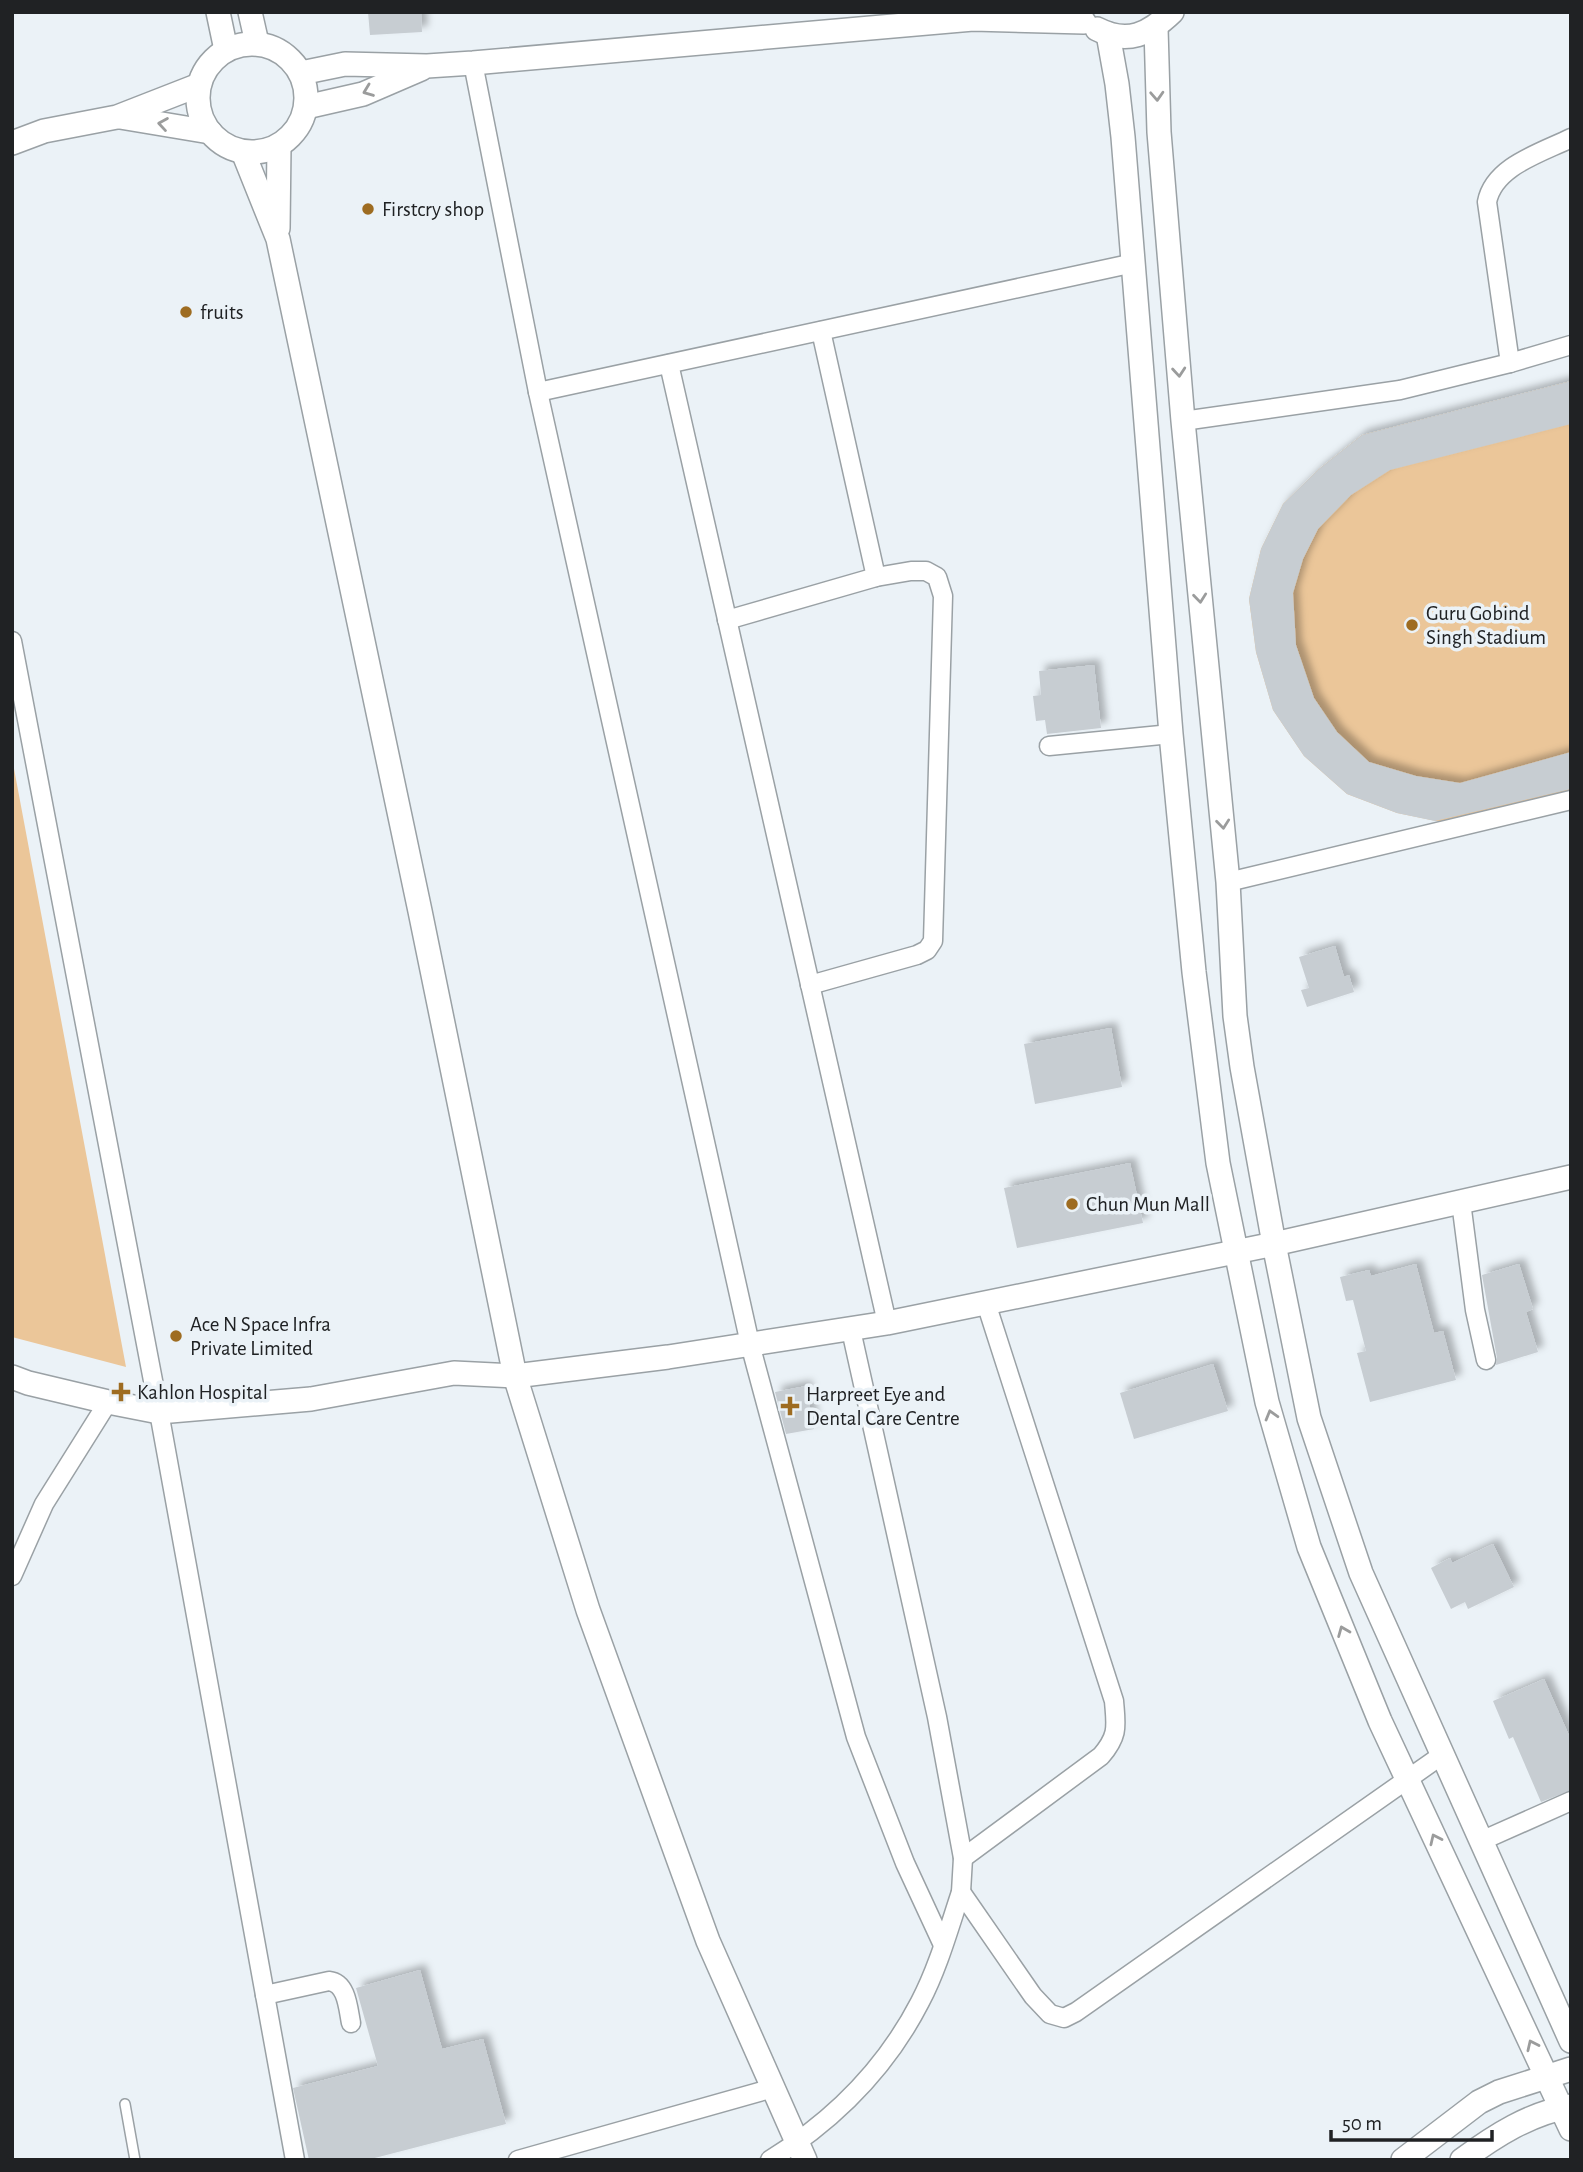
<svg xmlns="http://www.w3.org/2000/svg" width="1583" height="2172" font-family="'Alegreya Sans',sans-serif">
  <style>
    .green { fill: #ebc699 }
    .building { fill: #c7cdd2; filter: url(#shadow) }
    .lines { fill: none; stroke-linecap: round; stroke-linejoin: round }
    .service-casing { stroke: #9aa1a5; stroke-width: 12 }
    .minor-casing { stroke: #9aa1a5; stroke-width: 21 }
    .tertiary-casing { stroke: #9aa1a5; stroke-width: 26 }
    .service { stroke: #fff; stroke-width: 9 }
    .minor { stroke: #fff; stroke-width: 18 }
    .tertiary { stroke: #fff; stroke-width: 23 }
    .oneway { stroke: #9b9c9c }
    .poi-dot { fill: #9e6c21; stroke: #ebf2f7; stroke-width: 2.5 }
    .labels { text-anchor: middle; stroke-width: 7; stroke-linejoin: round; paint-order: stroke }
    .poi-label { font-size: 21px; fill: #202224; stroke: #ebf2f7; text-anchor: start }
  </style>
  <defs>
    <filter id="shadow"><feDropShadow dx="6" dy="-6" stdDeviation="3.5" flood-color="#0004"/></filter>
  </defs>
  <rect width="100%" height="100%" fill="#ebf2f7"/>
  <g class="green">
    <polygon points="1571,381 1571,792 1451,824 1397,813 1347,794 1304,756 1273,710 1256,652 1249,599 1261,549 1283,504 1319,469 1362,435"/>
    <polygon points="12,758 126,1367 12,1337"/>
  </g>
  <g class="building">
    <polygon points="368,12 421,12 422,32 370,35"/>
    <polygon points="1571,381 1571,424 1390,470 1351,495 1318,529 1303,559 1293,593 1296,645 1314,698 1337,732 1369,762 1416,776 1460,783 1571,752 1571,789 1435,821 1397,813 1347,794 1304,756 1273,710 1256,652 1249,599 1261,549 1283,504 1319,469 1362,435"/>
    <polygon points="1094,665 1101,728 1047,734 1045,720 1036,721 1033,696 1041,695 1039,671"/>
    <polygon points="1335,946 1344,977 1349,975 1354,992 1307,1007 1301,990 1309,988 1299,957"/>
    <polygon points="1111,1028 1122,1087 1035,1104 1024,1044"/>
    <polygon points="1130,1163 1143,1223 1017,1248 1004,1188"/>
    <polygon points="1416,1264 1434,1333 1443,1331 1456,1380 1370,1402 1357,1353 1366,1351 1353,1300 1346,1301 1340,1277 1369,1270 1371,1276"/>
    <polygon points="1519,1264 1533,1309 1526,1312 1538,1352 1496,1365 1497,1358 1482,1275"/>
    <polygon points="1213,1364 1228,1411 1134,1439 1120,1393"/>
    <polygon points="806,1386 814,1429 786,1434 775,1392"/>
    <polygon points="1493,1544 1514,1587 1468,1609 1465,1602 1451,1609 1431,1568 1450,1558 1452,1563"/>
    <polygon points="1544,1679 1571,1740 1571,1790 1541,1802 1513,1737 1509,1739 1493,1701"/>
    <polygon points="420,1970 442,2049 483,2039 506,2124 367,2160 309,2160 293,2088 378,2066 356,1988"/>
  </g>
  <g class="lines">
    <defs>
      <polyline id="service" points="125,2104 135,2160"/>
      <g id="minor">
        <polyline points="473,63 538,392 750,1344 856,1737 905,1863 943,1945"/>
        <polyline points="821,331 876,577"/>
        <path d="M1510,363L1487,202C1494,166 1541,153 1571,138"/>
        <polyline points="669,364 887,1323"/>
        <polyline points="538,392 1134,263"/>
        <polyline points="1183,421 1400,390 1510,363 1571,345"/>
        <polyline points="727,620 876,577 911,571 926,571 937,577 943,596 933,941 927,950 917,955 810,985"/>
        <polyline points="12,641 159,1412 295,2160"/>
        <polyline points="1049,746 1171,734"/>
        <polyline points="1228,882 1571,800"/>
        <polyline points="1461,1202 1475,1310 1486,1360"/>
        <polyline points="12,1576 44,1504 108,1402"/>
        <polyline points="1481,1841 1571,1801"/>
        <path d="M963,1858L1101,1756C1119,1735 1116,1726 1114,1701L986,1303"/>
        <polyline points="961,1892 1033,1996 1050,2014 1064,2018 1076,2012 1442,1755"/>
        <path d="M265,1995L329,1981C347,1983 348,2008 351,2023"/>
        <polyline points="518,2160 773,2088"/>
        <path d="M770,2160C833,2121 886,2068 920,2002C938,1968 949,1928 961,1892L963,1858L937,1717L851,1330"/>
      </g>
      <g id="tertiary">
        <polyline points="218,12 226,50"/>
        <polyline points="250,12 257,43"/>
        <polyline points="1156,28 1159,132 1183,421 1228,882 1235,1016 1242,1067 1274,1244 1309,1418 1361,1573 1571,2041"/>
        <path d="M1097,29C1128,45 1149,34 1172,12"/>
        <polyline points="1108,34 1117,84 1123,137 1171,734 1194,972 1218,1163 1267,1402 1309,1547 1380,1721 1571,2129"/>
        <circle cx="252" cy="98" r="54"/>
        <polyline points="301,73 345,64 427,66 473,63 973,19 1084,22"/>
        <polyline points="306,107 363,94 421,69"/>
        <polyline points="120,117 210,132"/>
        <polyline points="12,143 44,131 117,117 199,85"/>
        <polyline points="243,152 278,239 420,911 515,1376 588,1610 708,1941 805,2160"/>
        <polyline points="278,228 279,146"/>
        <polyline points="12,1377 28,1383 108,1402 159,1412 311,1399 454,1373 515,1376 668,1357 887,1323 1274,1244 1571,1177"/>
        <polyline points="1403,2160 1479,2102 1499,2092 1571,2069"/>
        <path d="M1462,2160C1496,2135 1529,2114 1571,2106"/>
      </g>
    </defs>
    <use href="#service" class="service-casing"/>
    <use href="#minor" class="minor-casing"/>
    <use href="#tertiary" class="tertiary-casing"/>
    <use href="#service" class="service"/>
    <use href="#minor" class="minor"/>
    <use href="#tertiary" class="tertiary"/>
  </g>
  <defs><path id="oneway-chevron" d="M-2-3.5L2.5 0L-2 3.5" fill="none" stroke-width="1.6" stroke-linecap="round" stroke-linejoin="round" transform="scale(1.75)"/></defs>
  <g class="oneway">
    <use href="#oneway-chevron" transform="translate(368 91) rotate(159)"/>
    <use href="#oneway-chevron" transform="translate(1157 96) rotate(87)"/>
    <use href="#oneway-chevron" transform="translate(163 124) rotate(-171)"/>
    <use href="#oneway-chevron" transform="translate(1179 372) rotate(85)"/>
    <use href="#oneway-chevron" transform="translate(1200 598) rotate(84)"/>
    <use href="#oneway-chevron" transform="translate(1223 824) rotate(84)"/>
    <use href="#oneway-chevron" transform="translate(1271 1415) rotate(-106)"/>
    <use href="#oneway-chevron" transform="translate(1343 1631) rotate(-112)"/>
    <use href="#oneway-chevron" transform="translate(1435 1839) rotate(-115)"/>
    <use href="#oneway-chevron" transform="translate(1532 2045) rotate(-115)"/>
  </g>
  <g class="poi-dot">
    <circle cx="368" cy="209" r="7"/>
    <circle cx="186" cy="312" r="7"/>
    <circle cx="1412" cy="625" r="7"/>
    <circle cx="1072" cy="1204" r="7"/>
    <circle cx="176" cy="1336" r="7"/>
    <path d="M117.5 1381.5h7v7h7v7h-7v7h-7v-7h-7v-7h7z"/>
    <path d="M786.5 1395.5h7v7h7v7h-7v7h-7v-7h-7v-7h7z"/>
  </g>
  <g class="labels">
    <g class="poi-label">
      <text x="382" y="216">Firstcry shop</text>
      <text x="200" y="319">fruits</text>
      <text x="1426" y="620">Guru Gobind<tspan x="1426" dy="24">Singh Stadium</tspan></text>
      <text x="1086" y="1211">Chun Mun Mall</text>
      <text x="190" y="1331">Ace N Space Infra<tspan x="190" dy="24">Private Limited</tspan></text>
      <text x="137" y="1399">Kahlon Hospital</text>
      <text x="806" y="1401">Harpreet Eye and<tspan x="806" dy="24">Dental Care Centre</tspan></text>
    </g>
  </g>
  <rect width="1583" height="2172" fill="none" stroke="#202224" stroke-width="28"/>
  <path d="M1331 2130v10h161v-10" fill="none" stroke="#202224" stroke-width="3.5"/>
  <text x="1342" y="2130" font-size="21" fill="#202224" stroke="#ebf2f7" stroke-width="5" paint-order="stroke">50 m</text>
</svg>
